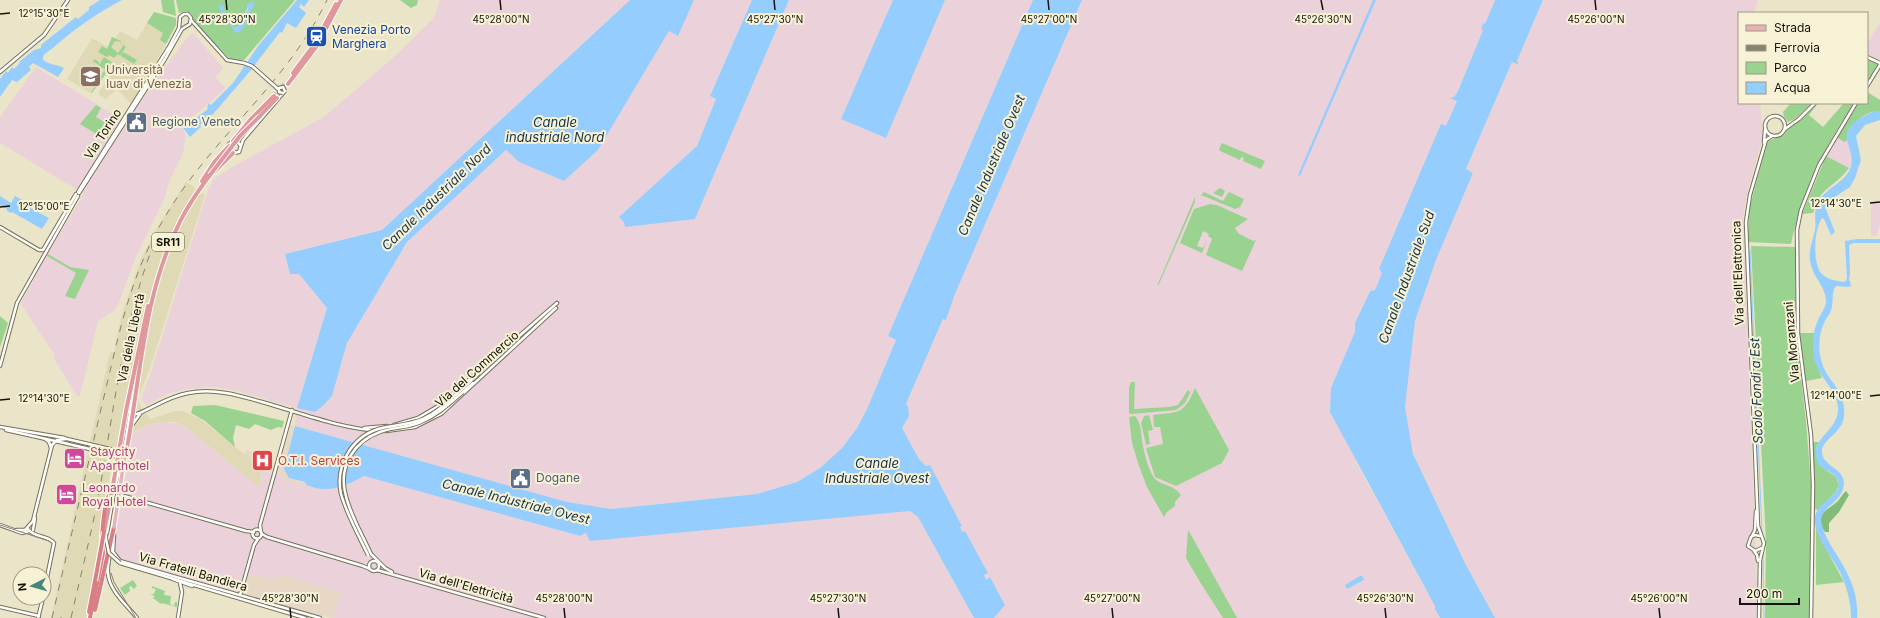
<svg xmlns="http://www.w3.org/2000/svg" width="1880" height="618" font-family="Inter,sans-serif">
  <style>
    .commercial { fill: #e7d7c5 }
    .industrial { fill: #ebd2da }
    .built { fill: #e0d9b6 }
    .green { fill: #9ad390; fill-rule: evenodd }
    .forest { fill: #83bc78 }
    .water { fill: #95cefe }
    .pier { fill: #eae4c9 }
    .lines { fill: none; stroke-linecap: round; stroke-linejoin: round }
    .stream { stroke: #95cefe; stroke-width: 1 }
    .trunk-tunnel { stroke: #cac5ac; stroke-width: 4; stroke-dasharray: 4 2; stroke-linecap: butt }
    .tertiary-casing { stroke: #757158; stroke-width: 4.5 }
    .secondary-casing { stroke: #757158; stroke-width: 4.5 }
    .primary-casing { stroke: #fff; stroke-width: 5.5 }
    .trunk-casing { stroke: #fff; stroke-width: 6 }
    .motorway-casing { stroke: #fff; stroke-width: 6 }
    .tertiary { stroke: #fff; stroke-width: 2.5 }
    .secondary { stroke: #fff; stroke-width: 2.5 }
    .primary { stroke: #e8b2b5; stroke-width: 3.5 }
    .trunk { stroke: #e0989c; stroke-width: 4 }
    .motorway { stroke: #d97f83; stroke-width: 4 }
    .tram { stroke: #878370; stroke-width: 1 }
    .rail { stroke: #878370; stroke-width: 1; stroke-dasharray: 7 7; stroke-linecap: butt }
    .tertiary-bridge-casing { stroke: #757158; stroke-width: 4.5; stroke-linecap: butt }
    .secondary-bridge-casing { stroke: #757158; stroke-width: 4.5; stroke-linecap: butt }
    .primary-bridge-casing { stroke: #fff; stroke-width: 5.5; stroke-linecap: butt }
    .trunk-bridge-casing { stroke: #fff; stroke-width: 6; stroke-linecap: butt }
    .motorway-bridge-casing { stroke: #fff; stroke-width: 6; stroke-linecap: butt }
    .tertiary-bridge { stroke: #fff; stroke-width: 2.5 }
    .secondary-bridge { stroke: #fff; stroke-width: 2.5 }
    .primary-bridge { stroke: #e8b2b5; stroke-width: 3.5 }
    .trunk-bridge { stroke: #e0989c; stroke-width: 4 }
    .motorway-bridge { stroke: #d97f83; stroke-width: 4 }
    .ticks { fill: none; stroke: #151309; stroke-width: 1.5 }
    .labels { text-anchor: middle; stroke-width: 4; stroke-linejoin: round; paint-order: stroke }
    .shield { fill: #f7f2d6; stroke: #595646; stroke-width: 1 }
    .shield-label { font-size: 11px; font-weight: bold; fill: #151309 }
    .transit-label { font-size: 12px; fill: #164399; stroke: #f7f2d6; text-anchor: start }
    .education-label { font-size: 12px; fill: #785e54; stroke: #f7f2d6; text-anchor: start }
    .service-label { font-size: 12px; fill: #4e5e75; stroke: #f7f2d6; text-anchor: start }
    .street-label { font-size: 12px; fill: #151309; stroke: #f7f2d6 }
    .hotel-label { font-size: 12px; fill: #b23c85; stroke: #f7f2d6; text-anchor: start }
    .health-label { font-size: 12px; fill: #be3a42; stroke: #f7f2d6; text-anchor: start }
    .water-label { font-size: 13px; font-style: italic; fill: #14334b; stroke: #f7f2d6 }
    .ticks-label { font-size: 10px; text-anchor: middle; fill: #151309; stroke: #f7f2d6; stroke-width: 4; stroke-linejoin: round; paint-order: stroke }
  </style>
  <rect width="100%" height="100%" fill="#eae4c9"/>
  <g class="commercial">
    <polygon points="291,425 295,426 290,443 289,478 305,482 306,485 311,488 284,481 279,472 278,469"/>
    <polygon points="246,450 274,457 269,474 245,455"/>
    <polygon points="285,573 295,579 341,592 333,618 309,613 244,594 249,575 268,578 274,582 276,576"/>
  </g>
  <g class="industrial">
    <polygon points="440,0 630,0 382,230 285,254 299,274 327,308 297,408 325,405 332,396 347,343 407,242 506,150 519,162 564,181 598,150 669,31 678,35 694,0 752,0 710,96 717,99 697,146 620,217 624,222 695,219 789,0 893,0 841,119 886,138 945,0 1033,0 888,336 896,340 867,409 857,428 842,448 820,468 797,482 757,494 611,509 596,508 567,502 295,426 296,408 234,390 209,387 183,390 165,395 146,406 141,398 151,372 208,190 214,179 232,167 324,117 395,56 434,18"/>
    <polygon points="1082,0 1495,0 1458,91 1454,97 1451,98 1457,101 1446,126 1441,124 1440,126 1379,269 1382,273 1375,290 1369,291 1355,323 1356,462 1435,606 1435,609 1440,618 994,618 1005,604 990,577 986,580 983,575 988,573 964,531 962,532 960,527 962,526 930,465 926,466 919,459 902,428 909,416 906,405 943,319 946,320 955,294"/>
    <polygon points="1543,0 1758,0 1754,13 1739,13 1739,103 1760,103 1763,137 1748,190 1743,217 1756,559 1757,603 1756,618 1495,618 1466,565 1413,454 1405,407 1415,321 1436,260 1473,173 1466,170 1512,62 1519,65 1517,61"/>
    <polygon points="1880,23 1880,57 1878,60 1867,55 1867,43"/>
    <polygon points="193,33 223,68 215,78 226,88 181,127 186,135 183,153 169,182 165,197 135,259 118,305 114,311 98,321 80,396 77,396 53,357 55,353 52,351 21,304 44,260 84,194 0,143 0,117 36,67 126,122 186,39"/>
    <polygon points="1837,137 1844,142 1847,140 1848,142 1851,161 1850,169 1826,156"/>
    <polygon points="1874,201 1880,201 1880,224 1877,236 1871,236 1871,205"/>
    <polygon points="163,422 179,424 190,430 259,487 262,479 259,474 263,469 269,474 279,472 284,481 303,486 321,488 344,487 364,476 580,536 586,533 910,511 918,517 974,618 333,618 341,592 295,579 286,573 284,578 276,576 274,582 268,578 249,575 244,594 119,558 113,551 132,434 151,424"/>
  </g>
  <g class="built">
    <polygon points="147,23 164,33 160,40 166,44 131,104 117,89 106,99 98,94 111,73 106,69 91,93 67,79 92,38 109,48 120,31 137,40"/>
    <polygon points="186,182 205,195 150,368 139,396 139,402 143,411 151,419 174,411 182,411 200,419 263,469 260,474 261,485 259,487 185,426 174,422 163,422 151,424 136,431 114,449 86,618 51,618 110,352 114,352 121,317 141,259 156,230"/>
  </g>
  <g class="green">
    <polygon points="161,0 174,0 176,16 163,12"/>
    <path d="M176,0H295L244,60H234L228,57L194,22L191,13L186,11L179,13ZM254,2L237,33L219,6H224V10L234,27L237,28L240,26L248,6Z"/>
    <polygon points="400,0 418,0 417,5 411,8"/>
    <polygon points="154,12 176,18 176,25 166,44 160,40 163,33 147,23"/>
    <polygon points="112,37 123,42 115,41 111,47 118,53 123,46 122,44 126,47 120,56 118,54 114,58 109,55 107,57 98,52 102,46 107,49"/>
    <polygon points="123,52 137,60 134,64 121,56"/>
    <polygon points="104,57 112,62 107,71 93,61 94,59 99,62 99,65"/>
    <polygon points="1867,58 1879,64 1867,83"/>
    <polygon points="104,71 107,72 92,93 91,93"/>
    <path d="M1867,92L1880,100V111C1863,111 1850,125 1847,140L1844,142L1837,137L1859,103H1867Z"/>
    <polygon points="1791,103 1813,103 1795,119 1788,122 1784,117 1783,112"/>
    <path d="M1844,103H1854C1823,150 1803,189 1791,244L1748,242L1749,209L1768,141L1784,135C1791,124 1805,115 1815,105L1816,106L1809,115L1823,127Z"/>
    <polygon points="96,105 101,108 96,117 114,128 106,140 80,124"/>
    <polygon points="1222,143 1265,161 1261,169 1243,161 1244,158 1241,157 1240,160 1220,151 1219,149"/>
    <path d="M1826,156L1849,168C1841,180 1825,188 1819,198C1816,202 1815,208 1813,213L1802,214Z"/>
    <polygon points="1220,188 1225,191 1222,197 1213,193"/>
    <polygon points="1204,192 1223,201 1229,192 1244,199 1240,207 1235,209 1201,195"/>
    <polygon points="1195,197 1195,202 1159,284 1157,286"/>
    <polygon points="1210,204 1217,205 1248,219 1235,228 1238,233 1253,241 1256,240 1242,271 1206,255 1212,239 1208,236 1209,234 1203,231 1197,246 1203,248 1207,240 1202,253 1180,243 1194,209"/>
    <polygon points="1751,246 1795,247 1796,334 1806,422 1811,484 1809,618 1765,618 1766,542"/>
    <polygon points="48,254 70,267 89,270 75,299 65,296 76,273 47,256"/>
    <polygon points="0,316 8,323 0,347"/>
    <polygon points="1799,333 1814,333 1814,358 1822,378 1806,381"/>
    <polygon points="1131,382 1135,382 1134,409 1169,407 1178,405 1188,390 1190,392 1192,389 1185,403 1176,410 1131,414 1129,413 1129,388"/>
    <path d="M1195,388L1229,450L1222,463L1176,486L1155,477L1146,448L1163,444L1160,427H1154L1153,415C1180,412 1184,414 1195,388Z"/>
    <polygon points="215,405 284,421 282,428 278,427 271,430 255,424 249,429 236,425 233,438 235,447 205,421 191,413 193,406"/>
    <polygon points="1149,415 1153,430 1148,431 1150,444 1146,445 1141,423 1144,416"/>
    <path d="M1135,416C1142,423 1141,437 1143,446C1145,456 1148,468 1153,476C1158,486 1173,483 1181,495L1175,502V506L1167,512L1164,517L1147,487L1139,466L1132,443L1129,417Z"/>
    <polygon points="1813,442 1819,442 1816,448 1819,465 1836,477 1839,485 1835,493 1818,510 1815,509"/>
    <polygon points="1816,525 1820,538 1844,582 1816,585"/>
    <polygon points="1188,530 1195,542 1237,618 1223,618 1200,582 1186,558"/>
    <polygon points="133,580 137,586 134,589 131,586 129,587 130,591 125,595 120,588"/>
    <polygon points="152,586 165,591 164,595 171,596 170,604 174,606 175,602 177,602 177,607 162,603 161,604 153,598 155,596 150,594 154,594 156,589 152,588"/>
    <polygon points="246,599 309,616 308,618 246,600"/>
  </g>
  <path class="forest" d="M1846,491L1849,495L1839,512L1829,523V532H1825C1812,514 1827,511 1838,501C1841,498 1842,494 1846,491Z"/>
  <g class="water">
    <path d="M100,0H122C97,13 76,28 55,46C51,50 46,52 43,56V60C49,65 57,64 64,68L58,77L33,63L29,67L31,70L17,82L12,80L0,97V79L6,71L8,73L12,67L14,69L20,63L19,62L34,50L41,48V45L76,17L78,19L89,10V7Z"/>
    <polygon points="297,0 309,0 304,7 301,4 299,7 306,13 296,28 287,23 282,33 280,32 251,70 214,113 200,125 201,127 190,137 183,128 208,109 207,107 209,103 211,105 233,83 258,46"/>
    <polygon points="630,0 694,0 678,36 669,31 598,150 564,181 519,162 506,150 407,242 347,343 332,396 325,404 315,412 297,408 327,308 299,274 290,274 285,254 382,230"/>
    <polygon points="752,0 789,0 695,219 625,227 624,222 619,217 697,146 716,99 710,96"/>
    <polygon points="893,0 945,0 886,138 841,119"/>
    <path d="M1033,0H1082L955,294L946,320L943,319L906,404L908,406L909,416L902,428L919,459L926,466L930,465L962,526L960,527L962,532L965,531L988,573L984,575L986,580L990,577L1005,605L994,618H974L918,517L910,511L590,541L586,533L580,536L364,476C344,487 329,494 306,485L305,482L289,478L284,469L295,426L567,502L611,509L757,494L797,482L820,468L842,448L857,428L867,409L896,340L888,336Z"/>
    <polygon points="1373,0 1376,0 1300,176 1298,175"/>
    <polygon points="1495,0 1543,0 1517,61 1519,65 1512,62 1466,169 1473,173 1436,260 1415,321 1405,407 1413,454 1466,565 1495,618 1440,618 1435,609 1435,606 1330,412 1331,388 1355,332 1355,323 1370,291 1375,290 1382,273 1379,269 1440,126 1441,124 1446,126 1457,101 1450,98 1454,97 1458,91 1483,30 1481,29 1483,23 1485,24"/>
    <polygon points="255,2 243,29 237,33 234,31 218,6 224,6 224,10 234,27 237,28 248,9 247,3"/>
    <path d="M1874,111H1880V120L1865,125L1856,136L1861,160L1855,178L1850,187L1830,200L1825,207L1835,232L1831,235L1824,219L1822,218C1814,229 1812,264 1822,274C1828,280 1837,281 1845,282L1847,278H1849L1851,286L1847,287L1836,286L1834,289C1832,295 1833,301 1832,307C1831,313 1826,318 1824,323C1819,333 1818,348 1821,359C1826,383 1847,388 1844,417C1842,433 1821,440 1822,452C1823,467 1844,468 1844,483C1843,503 1822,505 1821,521C1823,533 1829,542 1835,552C1848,572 1859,593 1857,618H1851C1851,602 1847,588 1841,574C1834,559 1809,530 1816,513C1820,502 1836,498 1839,485C1838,473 1825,471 1819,465C1818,464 1816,456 1816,454C1814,437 1838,430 1838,409C1838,389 1818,378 1814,358C1812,347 1813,330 1818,320C1821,313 1826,308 1826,301C1826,287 1814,278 1811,265C1807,253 1813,241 1815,230C1817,221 1812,213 1819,201C1826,188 1844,183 1850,169C1854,159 1849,149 1847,140C1844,124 1864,116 1874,111Z"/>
    <polygon points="0,196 11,203 15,196 26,202 25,205 49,218 42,229 12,212 11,213 7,211 7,209 0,205"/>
    <polygon points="1857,239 1880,239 1880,243 1853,243 1849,245 1850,274 1849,278 1847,278 1845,241"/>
    <polygon points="1360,576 1362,576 1364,580 1347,589 1345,585"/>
  </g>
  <polygon class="pier" points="355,441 363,443 356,450 348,463 345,477 346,488 339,490 340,466 346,452"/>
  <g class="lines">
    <g class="stream">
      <polyline points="1750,250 1762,532"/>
      <polyline points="1763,556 1764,618"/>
    </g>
    <polyline class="trunk-tunnel" points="274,96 286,82"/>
    <defs>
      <g id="tertiary">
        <polyline points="191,20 227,60 244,63"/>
        <polyline points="1867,57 1880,63"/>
        <polyline points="0,72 44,35 68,0"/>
        <polyline points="1867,86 1880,65"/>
        <circle cx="1775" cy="126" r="10"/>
        <polyline points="1785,129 1799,119 1815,103"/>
        <polyline points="1764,143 1765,130"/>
        <polyline points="240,145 238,142 233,141 229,144 229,150 233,153 239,152 243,140 284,92"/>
        <polyline points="78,192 169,47 179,28 180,17 184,14 188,14 191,18 190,24 182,29 165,59 79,193"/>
        <polyline points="0,227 39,250 43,250 76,194"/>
        <polyline points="0,366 17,303 78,196"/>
        <polyline points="461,390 478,374"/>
        <polyline points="463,392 473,383"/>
        <path d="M133,412L135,414H137C155,407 167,397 188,393C214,388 238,395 262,402C301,413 341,429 381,431"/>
        <polyline points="132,425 140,414"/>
        <polyline points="394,425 418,418 440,405 557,303"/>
        <polyline points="0,427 65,438"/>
        <polyline points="364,428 387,426"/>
        <polyline points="6,430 64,443"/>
        <polyline points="386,431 415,427 441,414 556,308"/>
        <polyline points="45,439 49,442 51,448"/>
        <polyline points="114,450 122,448 125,444 135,382"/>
        <polyline points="118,451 122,453 124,459"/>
        <polyline points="112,495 117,494 246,531 254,532"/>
        <polyline points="0,525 22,533 29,531"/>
        <path d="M28,529C34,538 48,535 54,543L44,592"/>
        <circle cx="257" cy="534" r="4.5"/>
        <polyline points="17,530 25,530 33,521 52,445 57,440 67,439"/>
        <polyline points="33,530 35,518"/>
        <polyline points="261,532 260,525 292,410"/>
        <polyline points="107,533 113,498"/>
        <polyline points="262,534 267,537 363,566 370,569"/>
        <polyline points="1752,536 1755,530 1756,511"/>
        <polyline points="1760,536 1755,535 1751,537 1748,546 1755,551 1762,548"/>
        <path d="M111,548C110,556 107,565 108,573C109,591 127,605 137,618"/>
        <polyline points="1754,551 1757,555 1758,561"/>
        <polyline points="371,554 385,568 392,572"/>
        <circle cx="374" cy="566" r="5"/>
        <polyline points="377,570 544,618"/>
        <polyline points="240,595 254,545 258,539"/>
        <polyline points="0,607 39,616"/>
        <polyline points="38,618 43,598"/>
        <polyline points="178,618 182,592 180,583"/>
        <polyline points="1759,618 1760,560 1764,543 1758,526 1746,222 1750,195 1766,140 1772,136"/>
        <polyline points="1811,618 1813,484 1811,435 1798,334 1797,230 1801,210 1819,165 1856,103"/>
      </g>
      <g id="secondary">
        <polyline points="114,534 113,552 120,561 320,618"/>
        <polyline points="106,539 106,530"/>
        <polyline points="120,563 305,618"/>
        <polyline points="173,579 192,586"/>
      </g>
      <polyline id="primary" points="124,461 127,448"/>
      <g id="trunk">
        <polyline points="293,73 314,45 336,4"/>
        <polyline points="288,84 316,47 341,0"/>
        <polyline points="260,116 277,98"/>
        <polyline points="233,141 251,119 274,96"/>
        <polyline points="214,172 233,153"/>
        <polyline points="202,181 215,161 229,146"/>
        <polyline points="126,411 148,306"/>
        <path d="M127,448C141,373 144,295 178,226C186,208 198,191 210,175"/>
        <polyline points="104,532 110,502"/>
      </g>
      <g id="motorway">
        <path d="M102,536C103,527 104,501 109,496"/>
        <polyline points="95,610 114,527"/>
        <polyline points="89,612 95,581"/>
        <polyline points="90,618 103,553 102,544"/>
      </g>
    </defs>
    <use href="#tertiary" class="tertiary-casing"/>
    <use href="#secondary" class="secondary-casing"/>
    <use href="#primary" class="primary-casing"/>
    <use href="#trunk" class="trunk-casing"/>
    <use href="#motorway" class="motorway-casing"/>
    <use href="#tertiary" class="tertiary"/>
    <use href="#secondary" class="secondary"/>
    <use href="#primary" class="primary"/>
    <use href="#trunk" class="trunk"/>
    <use href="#motorway" class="motorway"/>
    <g class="tram">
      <polyline points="0,525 49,541"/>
      <polyline points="111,573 114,582 136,618"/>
    </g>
    <g class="rail">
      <path d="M52,618C68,548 85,478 101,409C117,344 128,280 162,222C209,139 285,87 327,0"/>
      <polyline points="61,618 61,617"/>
      <path d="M71,618C82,569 95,520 103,470C115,399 125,322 150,254"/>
    </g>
    <defs>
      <g id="tertiary-bridge">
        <polyline points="244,63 252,66 278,89"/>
        <polyline points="283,93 279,92 279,88 283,87 285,91"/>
        <polyline points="67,439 114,450"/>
        <polyline points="64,443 111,454 118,458 120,465 113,498"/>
        <path d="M371,554C362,534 349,513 345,492C339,465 355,441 380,432C393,427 408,428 421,422C438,415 450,403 463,392"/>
        <path d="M368,555C359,536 347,515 341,494C335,466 351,438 378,429C393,425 408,425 423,419C438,412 449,401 461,390"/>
      </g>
      <polyline id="secondary-bridge" points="106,539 109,553 120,563"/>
      <polyline id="primary-bridge" points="114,527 124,461"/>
      <g id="trunk-bridge">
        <polyline points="210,175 240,136 260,116"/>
        <polyline points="110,502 126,411"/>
      </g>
      <polyline id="motorway-bridge" points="95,581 104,532"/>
    </defs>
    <use href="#tertiary-bridge" class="tertiary-bridge-casing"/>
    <use href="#secondary-bridge" class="secondary-bridge-casing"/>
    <use href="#primary-bridge" class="primary-bridge-casing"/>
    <use href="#trunk-bridge" class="trunk-bridge-casing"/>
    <use href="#motorway-bridge" class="motorway-bridge-casing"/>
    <use href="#tertiary-bridge" class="tertiary-bridge"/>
    <use href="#secondary-bridge" class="secondary-bridge"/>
    <use href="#primary-bridge" class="primary-bridge"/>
    <use href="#trunk-bridge" class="trunk-bridge"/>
    <use href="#motorway-bridge" class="motorway-bridge"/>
  </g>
  <path class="ticks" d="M226,0L227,10M500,0L501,10M774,0L775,10M1048,0L1049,10M1321,0L1323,10M1595,0L1596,10M0,14L10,13M1870,203L1880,202M0,207L10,206M1870,396L1880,395M0,400L10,399M290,608L291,618M564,608L565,618M838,608L839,618M1112,608L1113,618M1385,608L1386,618M1659,608L1660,618"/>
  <defs>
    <symbol id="station-square" viewBox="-11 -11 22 22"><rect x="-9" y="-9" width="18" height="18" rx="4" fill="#1a4fb4" stroke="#f7f2d6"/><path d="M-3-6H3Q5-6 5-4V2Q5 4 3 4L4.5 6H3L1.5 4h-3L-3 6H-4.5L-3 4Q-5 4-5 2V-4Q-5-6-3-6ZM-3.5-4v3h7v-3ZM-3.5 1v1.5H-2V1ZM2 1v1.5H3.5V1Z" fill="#fff"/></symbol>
    <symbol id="university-square" viewBox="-11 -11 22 22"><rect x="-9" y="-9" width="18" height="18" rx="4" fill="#8d6e63" stroke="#f7f2d6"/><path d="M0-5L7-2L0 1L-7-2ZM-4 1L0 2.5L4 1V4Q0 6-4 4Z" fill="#fff"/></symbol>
    <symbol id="civic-square" viewBox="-11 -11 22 22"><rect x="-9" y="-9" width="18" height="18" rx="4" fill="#5c6f8a" stroke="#f7f2d6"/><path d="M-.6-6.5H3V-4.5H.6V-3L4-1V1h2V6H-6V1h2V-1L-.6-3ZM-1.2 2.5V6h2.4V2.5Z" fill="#fff"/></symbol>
    <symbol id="hotel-square" viewBox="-11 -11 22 22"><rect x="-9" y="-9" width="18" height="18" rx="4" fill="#d1479c" stroke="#f7f2d6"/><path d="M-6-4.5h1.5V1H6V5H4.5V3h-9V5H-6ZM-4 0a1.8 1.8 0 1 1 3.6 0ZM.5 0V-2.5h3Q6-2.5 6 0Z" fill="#fff"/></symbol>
    <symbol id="hospital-square" viewBox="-11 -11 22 22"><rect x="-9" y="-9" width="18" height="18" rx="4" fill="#e0444e" stroke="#f7f2d6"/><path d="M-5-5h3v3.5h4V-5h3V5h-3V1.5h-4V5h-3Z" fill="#fff"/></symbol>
  </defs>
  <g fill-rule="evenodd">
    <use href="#station-square" x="304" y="24" width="25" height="25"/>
    <use href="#university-square" x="78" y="64" width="25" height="25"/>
    <use href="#civic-square" x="124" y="110" width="25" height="25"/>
    <use href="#hotel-square" x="62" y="446" width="25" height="25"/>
    <use href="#hospital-square" x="250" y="448" width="25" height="25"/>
    <use href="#civic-square" x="508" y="466" width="25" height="25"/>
    <use href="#hotel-square" x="54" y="482" width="25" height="25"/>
  </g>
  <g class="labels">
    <rect class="shield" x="152" y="233" width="32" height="18" rx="3"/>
    <g class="shield-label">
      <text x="168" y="246">SR11</text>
    </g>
    <g class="transit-label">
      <text x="332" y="34">Venezia Porto<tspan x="332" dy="14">Marghera</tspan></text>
    </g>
    <g class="education-label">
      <text x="106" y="74">Università<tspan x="106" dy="14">Iuav di Venezia</tspan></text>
    </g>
    <g class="service-label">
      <text x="152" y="126">Regione Veneto</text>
      <text x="536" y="482">Dogane</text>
    </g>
    <g class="street-label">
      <text transform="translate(103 134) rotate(-57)" y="4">Via Torino</text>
      <text transform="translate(1738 273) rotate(-92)" y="4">Via dell'Elettronica</text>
      <text transform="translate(131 338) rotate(-78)" y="4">Via della Libertà</text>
      <text transform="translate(1792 342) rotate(-95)" y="4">Via Moranzani</text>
      <text transform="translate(477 369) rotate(-42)" y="4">Via del Commercio</text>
      <text transform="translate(193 572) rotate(16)" y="4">Via Fratelli Bandiera</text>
      <text transform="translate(466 586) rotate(16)" y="4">Via dell'Elettricità</text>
    </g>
    <g class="hotel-label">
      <text x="90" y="456">Staycity<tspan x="90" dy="14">Aparthotel</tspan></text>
      <text x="82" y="492">Leonardo<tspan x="82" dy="14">Royal Hotel</tspan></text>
    </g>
    <g class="health-label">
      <text x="278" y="465">O.T.I. Services</text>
    </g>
    <g class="water-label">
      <text x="555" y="127">Canale<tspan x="555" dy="15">industriale Nord</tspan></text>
      <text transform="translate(991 165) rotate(-67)" y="5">Canale Industriale Ovest</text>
      <text transform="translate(436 197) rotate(-44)" y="5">Canale Industriale Nord</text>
      <text transform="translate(1406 277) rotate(-70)" y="5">Canale Industriale Sud</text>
      <text transform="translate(1756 391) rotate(-92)" y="5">Scolo Fondi a Est</text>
      <text x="877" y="468">Canale<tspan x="877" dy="15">Industriale Ovest</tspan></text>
      <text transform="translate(516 501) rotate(14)" y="5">Canale Industriale Ovest</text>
    </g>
  </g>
  <g class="ticks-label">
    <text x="44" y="17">12°15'30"E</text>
    <text x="227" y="23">45°28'30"N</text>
    <text x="501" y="23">45°28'00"N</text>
    <text x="775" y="23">45°27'30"N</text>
    <text x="1049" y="23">45°27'00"N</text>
    <text x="1323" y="23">45°26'30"N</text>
    <text x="1596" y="23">45°26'00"N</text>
    <text x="1836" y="207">12°14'30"E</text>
    <text x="44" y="210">12°15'00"E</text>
    <text x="1836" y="399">12°14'00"E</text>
    <text x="44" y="402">12°14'30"E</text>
    <text x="290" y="602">45°28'30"N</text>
    <text x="564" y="602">45°28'00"N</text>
    <text x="838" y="602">45°27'30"N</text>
    <text x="1112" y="602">45°27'00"N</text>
    <text x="1385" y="602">45°26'30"N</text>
    <text x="1659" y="602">45°26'00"N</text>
  </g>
  <rect x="1738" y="12" width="130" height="92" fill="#f7f2d6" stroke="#9d9984"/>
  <rect x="1746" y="25" width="20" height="6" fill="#e8b2b5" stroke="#9d9984"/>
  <text x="1774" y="32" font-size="12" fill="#151309">Strada</text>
  <rect x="1746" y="45" width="20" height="6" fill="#878370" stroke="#9d9984"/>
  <text x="1774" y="52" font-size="12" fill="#151309">Ferrovia</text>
  <rect x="1746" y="62" width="20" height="12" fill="#9ad390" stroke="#9d9984"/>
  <text x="1774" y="72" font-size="12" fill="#151309">Parco</text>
  <rect x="1746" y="82" width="20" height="12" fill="#95cefe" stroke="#9d9984"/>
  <text x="1774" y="92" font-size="12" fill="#151309">Acqua</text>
  <g transform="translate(32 586) rotate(264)"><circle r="19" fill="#f7f2d6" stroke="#9d9984"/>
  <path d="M0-3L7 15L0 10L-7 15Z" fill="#458779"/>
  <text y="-6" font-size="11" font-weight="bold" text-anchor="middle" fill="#151309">N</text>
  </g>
  <path d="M1740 598v6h59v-6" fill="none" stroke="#151309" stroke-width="2"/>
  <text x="1746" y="598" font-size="12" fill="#151309" stroke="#f7f2d6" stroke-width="3" paint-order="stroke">200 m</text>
</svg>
